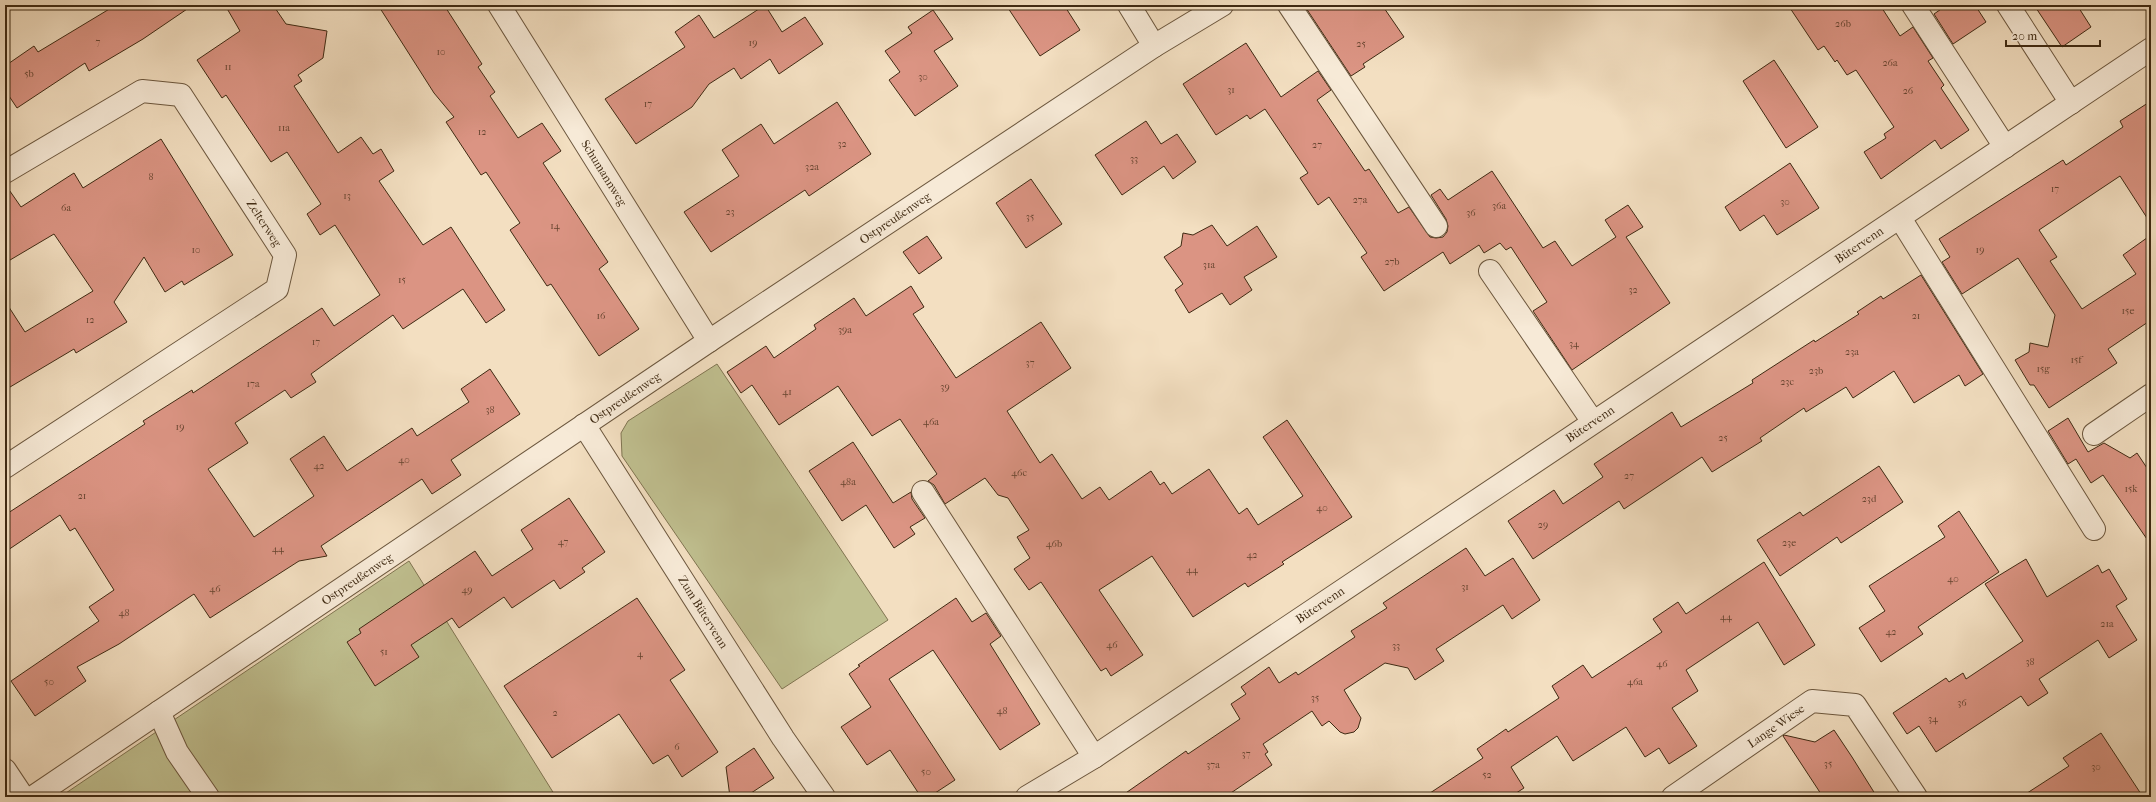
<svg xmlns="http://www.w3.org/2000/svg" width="2156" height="802" font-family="'IM FELL French Canon',serif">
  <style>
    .green { fill: #c0c090; stroke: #807552 }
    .building { fill: #db9483; stroke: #3f2a13 }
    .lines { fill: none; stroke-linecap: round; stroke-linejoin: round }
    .minor-casing { stroke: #6c573e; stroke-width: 24 }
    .minor { stroke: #f7ead7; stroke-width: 22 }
    .labels { text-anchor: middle; stroke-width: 4; stroke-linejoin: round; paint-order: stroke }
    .number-label { font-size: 10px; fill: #66442f }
    .street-label { font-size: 12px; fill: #3f2a13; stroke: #f7ead7 }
  </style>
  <rect width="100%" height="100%" fill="#f3dfc1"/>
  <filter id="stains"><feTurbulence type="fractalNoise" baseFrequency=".005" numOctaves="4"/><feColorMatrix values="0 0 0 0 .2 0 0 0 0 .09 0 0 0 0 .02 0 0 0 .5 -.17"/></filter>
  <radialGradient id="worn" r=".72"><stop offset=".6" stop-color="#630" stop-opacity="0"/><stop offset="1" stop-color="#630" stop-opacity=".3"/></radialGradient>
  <g class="green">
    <polygon points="717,364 888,620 782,689 622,456 621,433 628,421"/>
    <polygon points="409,561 556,797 60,797"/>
  </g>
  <g class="building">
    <polygon points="116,5 193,5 143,39 89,71 85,63 17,108 5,90 5,66 34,46 38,52"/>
    <polygon points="225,5 273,5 286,24 327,31 323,58 298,75 302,81 294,86 338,153 361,137 373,154 381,149 394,171 379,181 423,245 451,227 505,310 486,323 463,289 403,329 393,315 311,374 316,382 291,398 285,390 235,423 248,443 208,469 254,537 314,496 290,459 324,436 347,471 412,428 417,436 469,402 461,389 490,369 520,414 451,460 461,475 432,494 422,479 321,546 327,556 299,561 210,618 194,594 119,644 77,667 86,681 35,716 11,681 99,621 89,607 114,590 75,528 70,531 60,515 5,552 5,515 145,424 143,421 192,390 193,393 322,308 334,326 380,295 335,225 320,235 307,214 321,204 287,152 271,162 226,95 222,98 197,60 240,31"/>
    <polygon points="378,5 444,5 482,64 478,67 495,92 490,96 518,138 542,123 561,151 543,163 608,262 599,269 639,329 599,356 551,284 547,286 510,230 520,223 486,172 481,175 446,122 454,117 434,93"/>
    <polygon points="765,5 782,32 805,17 823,44 779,74 770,59 741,79 734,68 709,84 692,107 636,144 605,99 685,47 675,32 699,15 714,38"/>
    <polygon points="1006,5 1064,5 1080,30 1040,56"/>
    <polygon points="1304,5 1382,5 1404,37 1363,64 1365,67 1351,76"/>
    <polygon points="1788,5 1880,5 1900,36 1913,27 1933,58 1928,61 1944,85 1941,88 1969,130 1941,149 1935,140 1881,179 1864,152 1886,138 1884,134 1894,127 1856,70 1847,75 1837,60 1835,62 1824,46 1818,50"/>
    <polygon points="1947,5 1975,5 1986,22 1953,44 1934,14"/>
    <polygon points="2034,5 2077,5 2091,27 2062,47"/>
    <polygon points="933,10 953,39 934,51 958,86 915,116 889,80 900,72 885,51 912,33 908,27"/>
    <polygon points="1246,43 1281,97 1318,71 1331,90 1317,100 1365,171 1369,169 1398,213 1409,207 1430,237 1436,238 1443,237 1447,232 1448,226 1446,219 1431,195 1440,189 1448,200 1492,171 1543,248 1555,241 1572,266 1616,237 1605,220 1628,205 1643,227 1626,237 1670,303 1572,370 1533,311 1547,302 1511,247 1506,250 1500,243 1484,253 1479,245 1450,264 1443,252 1384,291 1361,257 1367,253 1329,197 1318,205 1300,178 1308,173 1265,109 1250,119 1247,115 1216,135 1183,84"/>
    <polygon points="1774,60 1818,127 1786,148 1743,81"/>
    <polygon points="2151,101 2151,224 2120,176 2039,230 2057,257 2050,261 2082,309 2136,274 2123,255 2151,235 2151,320 2108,349 2117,363 2049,408 2034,385 2030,385 2015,360 2029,352 2030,343 2048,347 2055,315 2018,258 1962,294 1942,262 1950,257 1939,239 2063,160 2066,165 2123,127 2120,121"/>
    <polygon points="837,102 871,154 809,196 805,190 711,252 684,212 739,176 722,150 761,124 774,144"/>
    <polygon points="1146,121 1161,144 1177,134 1196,162 1173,179 1164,166 1122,195 1095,155"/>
    <polygon points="161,139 233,255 184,285 182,281 165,292 144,257 114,302 127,322 76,353 74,349 5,390 5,301 25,332 93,291 54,234 5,263 5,184 21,207 74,173 83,188"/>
    <polygon points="1790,163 1819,208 1777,235 1764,215 1740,231 1725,207"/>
    <polygon points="1031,179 1062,224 1026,248 996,203"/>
    <polygon points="1212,225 1227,246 1257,226 1277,257 1244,277 1252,290 1230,305 1222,293 1189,313 1175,290 1183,284 1164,257 1181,246 1183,233 1193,235"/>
    <polygon points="927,236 942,258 919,274 903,252"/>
    <polygon points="1921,275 1983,374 1965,386 1959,375 1914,403 1894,371 1853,398 1846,387 1806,412 1804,408 1760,438 1762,441 1712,472 1702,457 1624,509 1619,501 1533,559 1508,521 1554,490 1563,504 1603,477 1594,464 1672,412 1681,427 1753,383 1752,380 1814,340 1815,342 1859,314 1857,312 1881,296 1883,299"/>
    <polygon points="911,286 924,307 913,314 956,378 1041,322 1071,368 1007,411 1040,463 1052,454 1082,499 1100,487 1109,500 1151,471 1160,485 1164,482 1172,494 1209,469 1239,514 1247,508 1258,525 1303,496 1263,437 1287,420 1352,517 1282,562 1284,564 1248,587 1245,583 1193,617 1152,556 1099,590 1143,655 1111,676 1106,668 1101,671 1041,582 1029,590 1014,569 1030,558 1017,537 1029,530 1008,498 998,495 985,478 945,504 934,485 928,481 937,474 900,419 872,436 838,386 779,425 752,385 741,393 727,372 766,346 774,358 816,329 814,325 854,298 866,316"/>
    <polygon points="2068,418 2088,452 2104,443 2130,458 2137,453 2151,474 2151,545 2103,475 2091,483 2076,459 2068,464 2048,431"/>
    <polygon points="853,442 893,503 911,492 912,499 925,518 910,527 915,534 894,548 866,505 842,521 809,471"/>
    <polygon points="1879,466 1903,502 1841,543 1837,537 1780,576 1757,540 1800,512 1803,516"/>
    <polygon points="569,498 605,552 582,568 585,572 560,589 554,580 512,608 504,597 459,628 452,618 411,645 419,657 375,686 347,642 361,633 359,629 475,551 492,576 533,549 521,530"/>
    <polygon points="1959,511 1999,572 1918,627 1923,634 1881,662 1859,628 1885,611 1869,586 1945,537 1938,526"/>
    <polygon points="1466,548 1485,576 1513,558 1540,600 1512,619 1503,605 1436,649 1444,661 1415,680 1408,668 1385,663 1344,690 1361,718 1358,728 1354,732 1345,734 1340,732 1329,721 1322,726 1312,711 1263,744 1268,752 1265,754 1272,765 1225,797 1120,797 1186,751 1188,754 1240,719 1231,704 1246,694 1241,687 1269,667 1279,683 1296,672 1298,675 1355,637 1351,631 1387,608 1383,603"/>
    <polygon points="2026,559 2047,597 2098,565 2102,573 2109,569 2127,599 2116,606 2137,640 2109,658 2098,640 2039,679 2048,693 2028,706 2021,696 1936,752 1919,726 1907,734 1893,713 1946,678 1949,682 1963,673 1966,679 2023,641 1985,584"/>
    <polygon points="1764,562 1815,645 1784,665 1758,622 1686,670 1698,691 1672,708 1697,746 1669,764 1659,748 1645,757 1626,727 1573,761 1557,736 1511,767 1524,788 1510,797 1424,797 1483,758 1477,749 1506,729 1508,732 1559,698 1552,686 1583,665 1592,678 1662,632 1653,619 1678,602 1686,614"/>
    <polygon points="637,598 685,670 670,680 718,752 682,777 668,755 653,764 619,714 552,758 504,686"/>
    <polygon points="956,598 972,622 986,613 1001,636 990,644 1040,724 1000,750 933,650 889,679 955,780 929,797 921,797 890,750 867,765 841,727 871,707 849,674 860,666 858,665"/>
    <polygon points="1834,730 1852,757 1877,797 1823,797 1783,736 1784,735 1815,742"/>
    <polygon points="2101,733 2143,797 2021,797 2069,766 2063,758"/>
    <polygon points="754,748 774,778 745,797 730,797 726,767"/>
  </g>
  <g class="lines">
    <defs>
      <g id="minor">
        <polyline points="499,5 709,341"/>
        <polyline points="1129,5 1154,46"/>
        <polyline points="1289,5 1436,226"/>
        <polyline points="1913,5 2005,147"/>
        <polyline points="2008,5 2071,103"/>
        <polyline points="5,172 142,91 181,95 285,255 277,289 5,467"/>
        <polyline points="1900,218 2094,529"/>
        <polyline points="1490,271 1593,422"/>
        <polyline points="584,425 783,738 824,797"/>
        <polyline points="2094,434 2151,395"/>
        <polyline points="923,492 1094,757"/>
        <polyline points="159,712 177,752 208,797"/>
        <polyline points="5,770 23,797"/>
        <polyline points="33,797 709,341 1154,46 1222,5"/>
        <polyline points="1027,797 1094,757 2151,49"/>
        <polyline points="1673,797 1812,701 1855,705 1916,797"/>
      </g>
    </defs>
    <use href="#minor" class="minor-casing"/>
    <use href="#minor" class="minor"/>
  </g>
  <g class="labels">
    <g class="number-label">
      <text x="1843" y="27">26b</text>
      <text x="98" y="45">7</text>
      <text x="753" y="46">19</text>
      <text x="1361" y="47">25</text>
      <text x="441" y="55">10</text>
      <text x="1890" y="66">26a</text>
      <text x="228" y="70">11</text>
      <text x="29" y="77">5b</text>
      <text x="923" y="80">30</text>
      <text x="1231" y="93">31</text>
      <text x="1908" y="94">26</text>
      <text x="648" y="107">17</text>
      <text x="284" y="131">11a</text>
      <text x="482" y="135">12</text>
      <text x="842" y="147">32</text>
      <text x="1317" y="148">27</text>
      <text x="1134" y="162">33</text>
      <text x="812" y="170">32a</text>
      <text x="151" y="180">8</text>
      <text x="2055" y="192">17</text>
      <text x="347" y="199">13</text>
      <text x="1360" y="203">27a</text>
      <text x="1785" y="205">30</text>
      <text x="1499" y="209">36a</text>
      <text x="66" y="211">6a</text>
      <text x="730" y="215">23</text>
      <text x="1471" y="216">36</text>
      <text x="1030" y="220">35</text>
      <text x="555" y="229">14</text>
      <text x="196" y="253">10</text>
      <text x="1980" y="253">19</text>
      <text x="1392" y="265">27b</text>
      <text x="1209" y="268">31a</text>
      <text x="402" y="283">15</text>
      <text x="1633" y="293">32</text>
      <text x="2128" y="314">15e</text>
      <text x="601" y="319">16</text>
      <text x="1916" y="319">21</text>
      <text x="90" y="323">12</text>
      <text x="845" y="333">39a</text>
      <text x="316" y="345">17</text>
      <text x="1574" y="347">34</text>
      <text x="1852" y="355">23a</text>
      <text x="2076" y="363">15f</text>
      <text x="1030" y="366">37</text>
      <text x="2043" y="372">15g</text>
      <text x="1816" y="374">23b</text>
      <text x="1787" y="385">23c</text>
      <text x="253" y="387">17a</text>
      <text x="945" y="390">39</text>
      <text x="787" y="395">41</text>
      <text x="490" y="413">38</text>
      <text x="931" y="425">46a</text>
      <text x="180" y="430">19</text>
      <text x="1723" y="441">25</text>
      <text x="404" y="463">40</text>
      <text x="319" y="469">42</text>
      <text x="1019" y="476">46c</text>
      <text x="1629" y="479">27</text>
      <text x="848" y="485">48a</text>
      <text x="2131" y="492">15k</text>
      <text x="82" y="499">21</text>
      <text x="1869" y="502">23d</text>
      <text x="1322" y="511">40</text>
      <text x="1543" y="528">29</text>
      <text x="563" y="545">47</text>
      <text x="1789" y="546">23e</text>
      <text x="1054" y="547">46b</text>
      <text x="278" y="552">44</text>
      <text x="1252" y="558">42</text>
      <text x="1192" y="573">44</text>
      <text x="1953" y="582">40</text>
      <text x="1465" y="590">31</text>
      <text x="215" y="592">46</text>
      <text x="467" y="593">49</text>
      <text x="124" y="616">48</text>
      <text x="1726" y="620">44</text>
      <text x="2107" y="627">21a</text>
      <text x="1891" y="635">42</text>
      <text x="1112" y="648">46</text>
      <text x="1396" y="649">33</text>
      <text x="384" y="655">51</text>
      <text x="640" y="657">4</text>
      <text x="2030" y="665">38</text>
      <text x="1662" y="667">46</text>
      <text x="49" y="685">50</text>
      <text x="1635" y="685">46a</text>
      <text x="1315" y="701">35</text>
      <text x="1962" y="706">36</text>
      <text x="1002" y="714">48</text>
      <text x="555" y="716">2</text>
      <text x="1933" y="722">34</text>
      <text x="677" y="750">6</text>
      <text x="1246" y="757">37</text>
      <text x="1828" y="767">35</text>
      <text x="1213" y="768">37a</text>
      <text x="2096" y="770">30</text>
      <text x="926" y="775">50</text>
      <text x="1487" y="778">52</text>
    </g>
    <g class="street-label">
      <text transform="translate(604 173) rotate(58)" y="4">Schumannweg</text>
      <text transform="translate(895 218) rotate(-34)" y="4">Ostpreußenweg</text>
      <text transform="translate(264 223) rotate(57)" y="4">Zelterweg</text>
      <text transform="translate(1859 245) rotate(-34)" y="4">Bütervenn</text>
      <text transform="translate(625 398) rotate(-34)" y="4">Ostpreußenweg</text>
      <text transform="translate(1590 424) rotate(-34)" y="4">Bütervenn</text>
      <text transform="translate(357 579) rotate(-34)" y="4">Ostpreußenweg</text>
      <text transform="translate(1320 605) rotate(-34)" y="4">Bütervenn</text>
      <text transform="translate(703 612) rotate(58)" y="4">Zum Bütervenn</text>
      <text transform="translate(1776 726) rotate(-35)" y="4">Lange Wiese</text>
    </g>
  </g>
  <rect width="2156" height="802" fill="none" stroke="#f3dfc1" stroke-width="20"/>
  <rect x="6" y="6" width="2144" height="790" fill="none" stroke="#3f2a13" stroke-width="2"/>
  <rect x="10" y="10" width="2136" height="782" fill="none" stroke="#3f2a13"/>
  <path d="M2006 40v6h94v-6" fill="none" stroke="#3f2a13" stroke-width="2"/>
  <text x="2012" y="40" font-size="12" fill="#3f2a13" stroke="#f7ead7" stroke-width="3" paint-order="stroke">20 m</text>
  <rect width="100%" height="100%" filter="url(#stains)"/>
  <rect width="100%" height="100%" fill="url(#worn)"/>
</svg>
